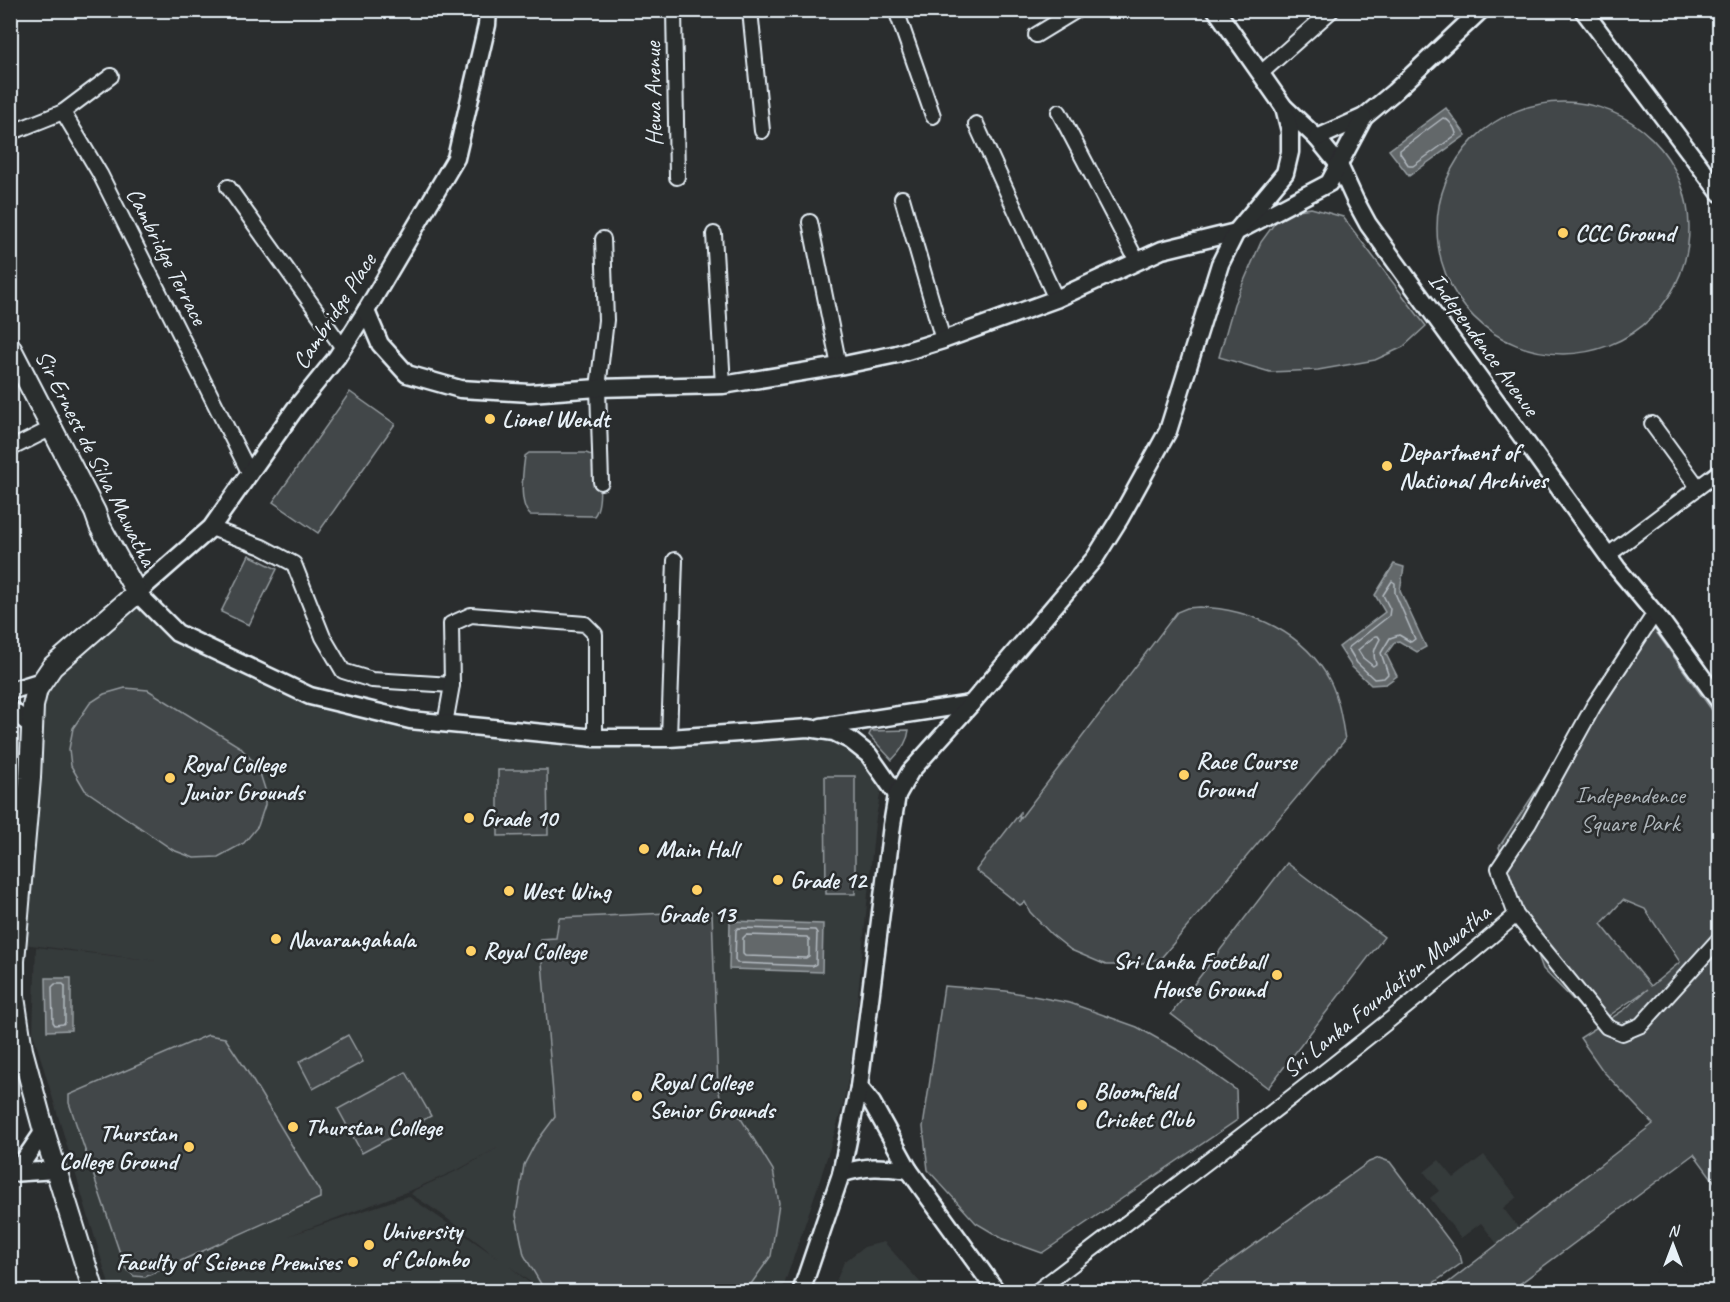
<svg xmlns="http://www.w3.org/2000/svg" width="1730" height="1302" font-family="Caveat,sans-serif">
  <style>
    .built { fill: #363a3b; fill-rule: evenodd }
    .green { fill: #424648; stroke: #959ca0; stroke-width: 1.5; fill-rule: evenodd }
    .water { fill: #63686b; stroke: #989fa3; stroke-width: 1.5 }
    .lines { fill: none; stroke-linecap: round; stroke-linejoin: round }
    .shore { stroke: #b3bac0; stroke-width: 1.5 }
    .minor-casing { stroke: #e8f1f8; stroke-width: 18 }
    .major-casing { stroke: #e8f1f8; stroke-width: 21 }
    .highway-casing { stroke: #e8f1f8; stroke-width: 24 }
    .minor { stroke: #2a2d2e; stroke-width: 14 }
    .major { stroke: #2a2d2e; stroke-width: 16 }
    .highway { stroke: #2a2d2e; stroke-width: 20 }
    .poi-dot { fill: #ffd166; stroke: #2a2d2e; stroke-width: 2 }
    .labels { text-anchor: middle; stroke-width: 5; stroke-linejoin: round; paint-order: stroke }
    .street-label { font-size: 24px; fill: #e8f1f8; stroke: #2a2d2e }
    .poi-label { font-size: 24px; font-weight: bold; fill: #e8f1f8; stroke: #2a2d2e; text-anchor: start }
    .park-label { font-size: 24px; fill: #aeb5ba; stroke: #2a2d2e }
  </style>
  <rect width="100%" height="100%" fill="#2a2d2e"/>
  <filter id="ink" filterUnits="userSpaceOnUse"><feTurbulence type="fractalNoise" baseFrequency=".0167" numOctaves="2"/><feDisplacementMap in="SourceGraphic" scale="12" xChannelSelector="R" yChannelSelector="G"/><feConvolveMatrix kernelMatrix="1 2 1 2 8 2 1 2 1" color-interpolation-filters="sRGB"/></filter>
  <g filter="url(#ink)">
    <g class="built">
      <path d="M138,601L308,701L494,736L808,734L833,737L865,759L884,784L881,789L875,823L854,1036L849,1075L843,1105L820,1180L782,1291H542L509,1266L539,1291H111L33,1033L36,947L157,961L23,944L44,692L58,672ZM499,1147L461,1169L415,1190L411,1194L440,1213L498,1258L408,1196L288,1236L414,1189L461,1168Z"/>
      <polygon points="1484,1155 1517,1197 1503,1208 1525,1236 1504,1253 1481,1223 1461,1238 1430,1198 1439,1191 1424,1172 1439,1160 1454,1178"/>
      <polygon points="884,1242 928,1291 832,1291 844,1262 864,1247"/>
    </g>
    <g class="green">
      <circle cx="1563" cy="228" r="126"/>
      <polygon points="1311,208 1343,217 1426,326 1403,347 1375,360 1318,370 1270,372 1219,357 1234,304 1261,242 1277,220 1292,211"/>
      <polygon points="350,392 395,424 318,533 273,502"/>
      <path d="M529,453H586L594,456C600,469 603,505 594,516L530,515C518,504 523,471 525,456Z"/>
      <polygon points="249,555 277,569 249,625 221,612"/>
      <path d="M1199,607C1252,609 1305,633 1330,681C1339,699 1342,721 1345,740L1161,958L1135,965H1106L1071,950L1051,934L1030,912L1025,902L1020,905L976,870L1020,813L1019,820L1177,612L1187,608Z"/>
      <path d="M1652,626L1719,720V1188L1694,1154L1510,1291L1436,1292L1653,1124L1603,1071L1580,1038L1624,1010L1648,989L1597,1024L1543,969L1499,847L1573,734ZM1623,900L1645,909L1680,962L1651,986L1601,924Z"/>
      <polygon points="125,688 148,690 240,747 258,767 265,789 265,805 258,826 244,843 218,857 194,858 173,850 85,790 71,766 69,749 73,728 90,703 104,694"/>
      <path d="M909,730C908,742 900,752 892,760L869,735L871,731Z"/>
      <polygon points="498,770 547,770 548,835 498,836"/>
      <polygon points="825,776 855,776 855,894 826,894"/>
      <polygon points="1287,863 1384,937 1268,1088 1171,1014"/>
      <polygon points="712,911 718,1089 722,1103 740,1117 773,1170 779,1203 771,1256 746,1291 545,1291 524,1255 516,1215 524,1165 535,1144 555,1117 540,939 556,938 559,918"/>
      <polygon points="944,986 1006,991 1070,1003 1137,1027 1185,1054 1236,1090 1237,1120 1042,1253 1003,1239 976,1223 928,1170 923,1127"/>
      <polygon points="208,1035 225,1038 247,1071 320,1192 320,1198 145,1277 134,1276 125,1268 69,1103 69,1095"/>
      <polygon points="348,1035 363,1062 313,1089 299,1062"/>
      <polygon points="406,1072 431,1116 362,1153 338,1109"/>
      <polygon points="1379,1158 1390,1162 1460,1255 1462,1263 1422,1291 1197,1291 1203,1281 1369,1162"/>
    </g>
    <g class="water">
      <polygon points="1446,108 1466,135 1409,176 1389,150"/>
      <polygon points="1394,564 1404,567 1400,591 1426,647 1417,652 1399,641 1395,642 1386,654 1397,676 1386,684 1371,685 1352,667 1339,647 1385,612 1375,595"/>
      <polygon points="730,921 823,924 822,972 729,969"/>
      <polygon points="46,978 71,978 71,1030 47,1031"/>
    </g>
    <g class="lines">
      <g class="shore">
        <path d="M1443,118C1449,119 1456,129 1456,135L1413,166H1409L1400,153V150Z"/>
        <polygon points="1392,581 1395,583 1395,593 1415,639 1411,642 1399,635 1390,638 1381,653 1388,674 1384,678 1374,679 1357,663 1348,648 1389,616 1390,609 1383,595"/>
        <path d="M1375,636H1378L1380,639C1375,648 1372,653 1376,664L1373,666L1363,658L1358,650Z"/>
        <polygon points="738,928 815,930 817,933 816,964 813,966 737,963 735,960 736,930"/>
        <polygon points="746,935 807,937 809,940 809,956 806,958 745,956 743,954 743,938"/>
        <polygon points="55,984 63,984 65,986 65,1022 63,1024 55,1025 53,1022 52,987"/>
      </g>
      <defs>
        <g id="minor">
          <polyline points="674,10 677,177"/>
          <polyline points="750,10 762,131"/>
          <polyline points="896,10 933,116"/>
          <polyline points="1036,35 1077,10"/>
          <polyline points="1261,73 1332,10"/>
          <polyline points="63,112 111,76"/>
          <polyline points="1059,112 1137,261"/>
          <polyline points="976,124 1056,299"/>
          <polyline points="10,133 63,112 100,174 250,474"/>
          <polyline points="228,187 343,348"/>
          <polyline points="902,198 943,340"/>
          <polyline points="810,222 839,366"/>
          <polyline points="714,234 723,385"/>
          <polyline points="1652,424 1698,487"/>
          <polyline points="10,449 52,428"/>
          <polyline points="601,482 598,388 606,320 603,239"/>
          <polyline points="211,528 262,547 294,564 323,637 343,671 372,680 452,685"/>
          <polyline points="1608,555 1720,471"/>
          <polyline points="445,724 452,685 451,624 471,615 585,624 595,634 595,738"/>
          <polyline points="669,738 675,560"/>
          <polyline points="1516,915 1607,1027 1622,1033 1641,1025 1720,938"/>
          <path d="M1036,1292C1198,1168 1362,1048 1516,915L1499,868L1529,823L1593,707L1655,613"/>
        </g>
        <g id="major">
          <polyline points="488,10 487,25 456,158 366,311 337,357 295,409 211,528 137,593 177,633 310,696 410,720 595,738 669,738 808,728 834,732 850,740 869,755 897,795"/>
          <polyline points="1216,10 1284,107 1317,138 1339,165 1355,200 1368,224 1617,568 1662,622 1720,702"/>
          <polyline points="1583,10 1720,193"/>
          <polyline points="1317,138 1364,117 1394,92 1481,10"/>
          <polyline points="366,311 380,344 407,374 460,389 530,393 598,388 723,385 839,366 897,354 943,340 1056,299 1162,250 1236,232 1329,183 1364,117"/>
          <polyline points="10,691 42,681"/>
          <polyline points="10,709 32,726"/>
          <polyline points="821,727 971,704"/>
          <polyline points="859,1087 872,1103 909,1170 997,1292"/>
          <polyline points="16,1172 44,1131"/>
          <polyline points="10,1173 56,1170"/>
          <path d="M841,1174C866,1165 883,1167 909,1170"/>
          <polyline points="801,1292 841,1174 859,1087 892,825 897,795 910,772 971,704 1095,558 1120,518 1168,431 1220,264 1236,232 1285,173 1290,152 1290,131 1284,107"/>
        </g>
        <polyline id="highway" points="10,347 95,512 100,526 137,593 52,667 37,689 33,706 30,778 14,961 14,997 22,1050 44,1131 94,1292"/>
      </defs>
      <use href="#minor" class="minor-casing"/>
      <use href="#major" class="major-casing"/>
      <use href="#highway" class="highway-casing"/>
      <use href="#minor" class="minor"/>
      <use href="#major" class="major"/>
      <use href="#highway" class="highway"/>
    </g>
  </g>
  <g class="poi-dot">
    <circle cx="1563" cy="233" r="6"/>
    <circle cx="490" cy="419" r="6"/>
    <circle cx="1387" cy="466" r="6"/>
    <circle cx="1184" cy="775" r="6"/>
    <circle cx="170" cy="778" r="6"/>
    <circle cx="469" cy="818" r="6"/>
    <circle cx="644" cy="849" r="6"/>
    <circle cx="778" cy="880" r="6"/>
    <circle cx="697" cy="890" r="6"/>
    <circle cx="509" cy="891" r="6"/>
    <circle cx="276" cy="939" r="6"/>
    <circle cx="471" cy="951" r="6"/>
    <circle cx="1277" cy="975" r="6"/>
    <circle cx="637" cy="1096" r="6"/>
    <circle cx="1082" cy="1105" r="6"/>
    <circle cx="293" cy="1127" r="6"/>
    <circle cx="189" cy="1147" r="6"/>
    <circle cx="369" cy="1245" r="6"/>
    <circle cx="353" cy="1262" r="6"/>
  </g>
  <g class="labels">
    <g class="street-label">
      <text transform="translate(653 94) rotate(-91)" y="8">Hewa Avenue</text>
      <text transform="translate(167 256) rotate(63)" y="8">Cambridge Terrace</text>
      <text transform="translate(334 311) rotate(-57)" y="8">Cambridge Place</text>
      <text transform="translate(1484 344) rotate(54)" y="8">Independence Avenue</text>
      <text transform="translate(96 458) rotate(63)" y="8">Sir Ernest de Silva Mawatha</text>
      <text transform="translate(1386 991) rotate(-39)" y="8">Sri Lanka Foundation Mawatha</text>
    </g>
    <g class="poi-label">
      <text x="1575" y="241">CCC Ground</text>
      <text x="502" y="427">Lionel Wendt</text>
      <text x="1399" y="460">Department of<tspan x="1399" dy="28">National Archives</tspan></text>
      <text x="1196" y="769">Race Course<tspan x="1196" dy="28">Ground</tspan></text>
      <text x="182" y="772">Royal College<tspan x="182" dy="28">Junior Grounds</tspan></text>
      <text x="481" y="826">Grade 10</text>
      <text x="656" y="857">Main Hall</text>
      <text x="790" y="888">Grade 12</text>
      <text x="521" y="899">West Wing</text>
      <text x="697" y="922" text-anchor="middle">Grade 13</text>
      <text x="288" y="947">Navarangahala</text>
      <text x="483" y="959">Royal College</text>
      <text x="1265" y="969" text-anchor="end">Sri Lanka Football<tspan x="1265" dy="28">House Ground</tspan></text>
      <text x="649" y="1090">Royal College<tspan x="649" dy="28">Senior Grounds</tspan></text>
      <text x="1094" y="1099">Bloomfield<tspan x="1094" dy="28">Cricket Club</tspan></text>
      <text x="305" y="1135">Thurstan College</text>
      <text x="177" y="1141" text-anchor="end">Thurstan<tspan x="177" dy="28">College Ground</tspan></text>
      <text x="381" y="1239">University<tspan x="381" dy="28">of Colombo</tspan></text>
      <text x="341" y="1270" text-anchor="end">Faculty of Science Premises</text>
    </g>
    <g class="park-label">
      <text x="1630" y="803">Independence<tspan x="1630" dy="28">Square Park</tspan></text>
    </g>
  </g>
  <rect width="1730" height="1302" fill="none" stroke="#2a2d2e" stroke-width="36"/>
  <rect x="18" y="18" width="1694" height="1266" fill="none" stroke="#e8f1f8" stroke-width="2" filter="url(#ink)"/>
  <g transform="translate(1673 1245)" stroke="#2a2d2e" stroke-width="4.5" paint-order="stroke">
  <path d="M0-4.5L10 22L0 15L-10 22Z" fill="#e8f1f8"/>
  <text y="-9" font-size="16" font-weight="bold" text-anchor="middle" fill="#e8f1f8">N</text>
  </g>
</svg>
